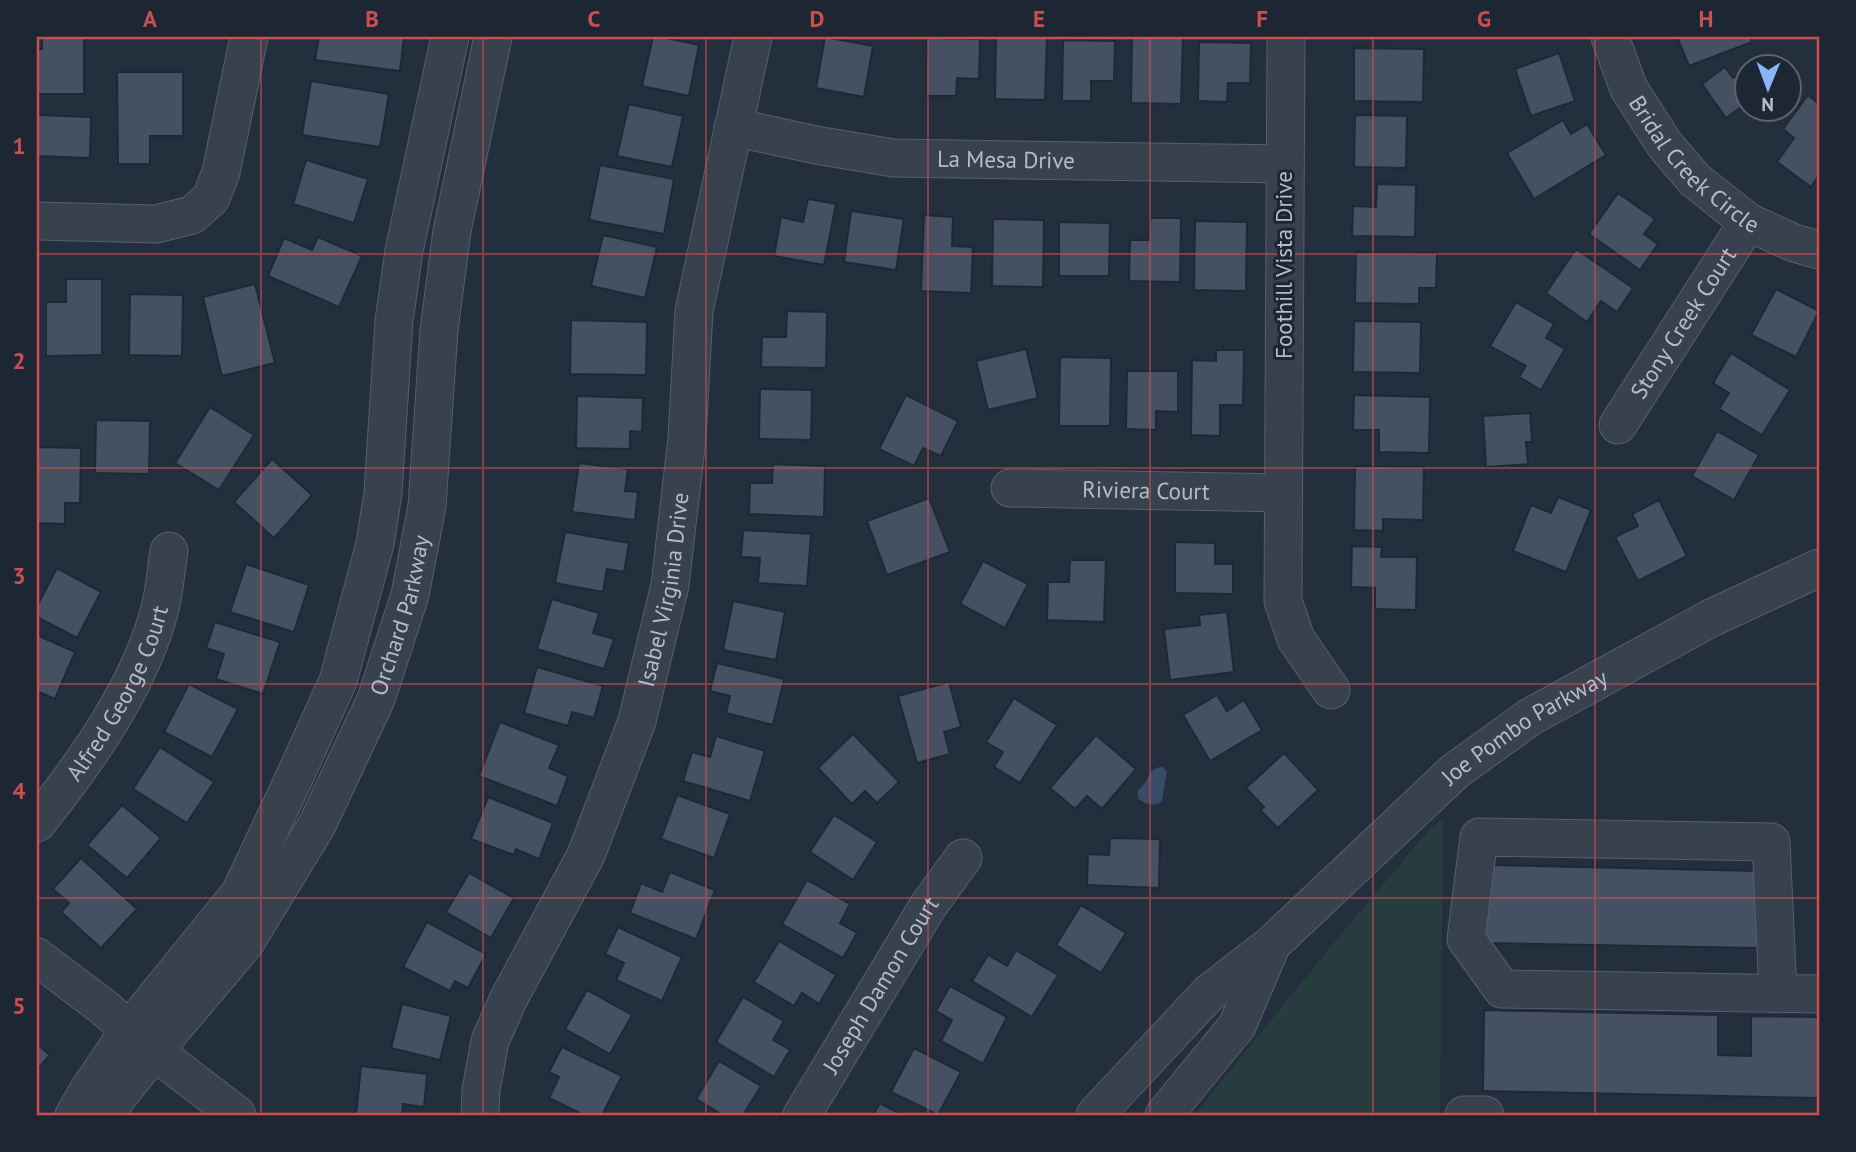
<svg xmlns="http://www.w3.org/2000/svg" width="1856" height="1152" font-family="'PT Sans',sans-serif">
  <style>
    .green { fill: #263c3f }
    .water { fill: #394c67 }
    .building { fill: #455162; stroke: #1f2835; stroke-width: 2 }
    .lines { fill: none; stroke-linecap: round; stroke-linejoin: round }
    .minor-casing { stroke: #565f6c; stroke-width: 39 }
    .minor { stroke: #38414e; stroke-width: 37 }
    .grid { fill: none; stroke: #ce4d50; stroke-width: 2; stroke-opacity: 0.55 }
    .labels { text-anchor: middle; stroke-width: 6; stroke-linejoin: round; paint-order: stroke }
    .street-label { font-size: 23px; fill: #b4bcc9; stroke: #1d2633 }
    .neatline { fill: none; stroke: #ce4d50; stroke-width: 2.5 }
    .grid-label { font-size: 23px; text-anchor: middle; font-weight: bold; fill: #ce4d50 }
  </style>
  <rect width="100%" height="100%" fill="#242f3e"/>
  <polygon class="green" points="1443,818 1440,1115 1194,1115 1346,928 1429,830"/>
  <path class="water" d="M1162,767L1167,771L1162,801C1154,807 1145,805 1138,798V790C1150,783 1146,768 1162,767Z"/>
  <g class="building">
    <polygon points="42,37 84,37 84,94 37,94 37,49 42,49"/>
    <polygon points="319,37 404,37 400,71 315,60"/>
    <polygon points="653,37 662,37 699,45 689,96 642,86"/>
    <polygon points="825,37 873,46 864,97 816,88"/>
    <polygon points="996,37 1047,37 1045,100 995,99"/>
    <polygon points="1132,37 1183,37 1181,104 1131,103"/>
    <polygon points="1684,37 1750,37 1752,42 1689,66 1678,39"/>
    <polygon points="927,38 980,39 979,79 957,78 956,96 926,96"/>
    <polygon points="1063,40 1115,41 1114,81 1091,81 1091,101 1062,101"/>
    <polygon points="1199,42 1251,43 1250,83 1228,83 1227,102 1198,101"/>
    <polygon points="1354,48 1424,49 1423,102 1354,101"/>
    <polygon points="1559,53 1575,101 1531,116 1515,69"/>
    <polygon points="1765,55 1774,66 1749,66"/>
    <polygon points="1725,67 1733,78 1748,68 1748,104 1747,103 1726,118 1702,84"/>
    <polygon points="117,72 183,72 183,136 150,136 150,164 118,164"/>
    <polygon points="311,81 389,94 380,147 302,135"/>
    <polygon points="1808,95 1819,104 1819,175 1811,187 1777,162 1794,138 1783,129"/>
    <polygon points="629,104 683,116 672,167 617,156"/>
    <polygon points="37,115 91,117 90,158 37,156"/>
    <polygon points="1355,115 1407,116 1406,168 1354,167"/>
    <polygon points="1563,120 1571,134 1587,124 1606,155 1534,199 1507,153"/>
    <polygon points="306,160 368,179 354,223 293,204"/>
    <polygon points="600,165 674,179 664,234 589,220"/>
    <polygon points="1377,184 1416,185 1415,237 1352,236 1353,206 1376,207"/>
    <polygon points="1618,193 1655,219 1644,234 1658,244 1640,270 1589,234"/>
    <polygon points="808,199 836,204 824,265 774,256 781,217 803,222"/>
    <polygon points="851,211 904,219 896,270 844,262"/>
    <polygon points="924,215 953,217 952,246 973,247 971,293 921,291"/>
    <polygon points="1150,218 1181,218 1180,282 1129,281 1130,240 1149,240"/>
    <polygon points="993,219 1044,220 1043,287 992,286"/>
    <polygon points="1195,221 1247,222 1246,291 1194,290"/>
    <polygon points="1059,222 1110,223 1109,276 1059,276"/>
    <polygon points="603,235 657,247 645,298 591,286"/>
    <polygon points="318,237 362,256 339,307 268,276 284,238 312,250"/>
    <polygon points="1576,249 1633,288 1617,312 1601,301 1587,322 1546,293"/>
    <polygon points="1356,252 1437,253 1436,288 1419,288 1419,304 1355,303"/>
    <polygon points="66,279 102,279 102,355 46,356 46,302 66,302"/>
    <polygon points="255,284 275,363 222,376 203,297"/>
    <polygon points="1776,289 1819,311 1796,357 1751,335"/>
    <polygon points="130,294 183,295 182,356 129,355"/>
    <polygon points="1516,302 1554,324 1546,338 1565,349 1541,390 1519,377 1526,366 1490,346"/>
    <polygon points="787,311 827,312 826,368 761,367 762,337 786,337"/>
    <polygon points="571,320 647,322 646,375 570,374"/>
    <polygon points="1354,321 1421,322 1420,373 1353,372"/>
    <polygon points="1026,349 1038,398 988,410 976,361"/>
    <polygon points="1216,350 1244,350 1243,405 1220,405 1220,436 1191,435 1192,360 1216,361"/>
    <polygon points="1731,353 1790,390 1762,435 1719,409 1729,393 1713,383"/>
    <polygon points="1060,357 1111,358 1110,426 1059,426"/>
    <polygon points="1127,371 1178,371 1178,412 1156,411 1156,430 1126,429"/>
    <polygon points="760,389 812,390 811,440 759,439"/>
    <polygon points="906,395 958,421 941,456 923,448 914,466 879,449"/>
    <polygon points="1354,395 1430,397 1429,453 1379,452 1379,430 1353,430"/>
    <polygon points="577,396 643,398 642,432 630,431 630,449 576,448"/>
    <polygon points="210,407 254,435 219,490 175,463"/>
    <polygon points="1530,413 1532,442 1526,442 1528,464 1486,467 1483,416"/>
    <polygon points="96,420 150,421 149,474 95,473"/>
    <polygon points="1717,431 1759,455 1734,500 1692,476"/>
    <polygon points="37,447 81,448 80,503 65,503 65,524 37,523"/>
    <polygon points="272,459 312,495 274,538 234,502"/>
    <polygon points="579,463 628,469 625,491 638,492 635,520 572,512"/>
    <polygon points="773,464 825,466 824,517 749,514 750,483 772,483"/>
    <polygon points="1355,466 1424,467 1423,520 1383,519 1383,531 1354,530"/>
    <polygon points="1558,497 1591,510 1566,572 1513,551 1531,505 1551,513"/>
    <polygon points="929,498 950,552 887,575 867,521"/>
    <polygon points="1659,500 1687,556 1638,581 1615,537 1638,526 1632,514"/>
    <polygon points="743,530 811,534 807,586 758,583 760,558 741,557"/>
    <polygon points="565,532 629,543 624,572 607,569 603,592 555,583"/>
    <polygon points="1175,542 1215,543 1215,564 1233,564 1233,594 1175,593"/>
    <polygon points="1352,546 1382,547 1381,557 1417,557 1416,610 1375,609 1375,588 1351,587"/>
    <polygon points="1070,560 1106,560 1104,622 1047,620 1048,582 1069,582"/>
    <polygon points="983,561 1028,584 1005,628 960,604"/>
    <polygon points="246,564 309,585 294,632 230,612"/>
    <polygon points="57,568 101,592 77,638 37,617 37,606"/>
    <polygon points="552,599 599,613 593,633 614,639 604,669 537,649"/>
    <polygon points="733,601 785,612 776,660 723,650"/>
    <polygon points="1227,612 1234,672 1170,680 1164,629 1200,625 1199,615"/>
    <polygon points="215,622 280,642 263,694 216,679 224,654 206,648"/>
    <polygon points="37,635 75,652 55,699 37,691"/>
    <polygon points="717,663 784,679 773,725 726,713 730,696 710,691"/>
    <polygon points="537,667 603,686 594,718 572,712 568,726 524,713"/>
    <polygon points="949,682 961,727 944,732 950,754 917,763 898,696"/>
    <polygon points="189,684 238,709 212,757 164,732"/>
    <polygon points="1217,695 1227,711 1244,700 1262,730 1210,761 1183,715"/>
    <polygon points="1014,698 1057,725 1020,783 994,767 1003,752 986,742"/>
    <polygon points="500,722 559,745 549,768 568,776 557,806 479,776"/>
    <polygon points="853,734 899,782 877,803 865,791 852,804 818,768"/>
    <polygon points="1096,735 1136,769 1102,809 1087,796 1075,809 1050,788"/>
    <polygon points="716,736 765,751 750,801 683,781 692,752 710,757"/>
    <polygon points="160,747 214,782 187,823 133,789"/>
    <polygon points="1284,753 1318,790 1278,828 1260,810 1264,807 1246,788"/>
    <polygon points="677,795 730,814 714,858 661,839"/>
    <polygon points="488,797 553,823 539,859 516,849 514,855 471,839"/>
    <polygon points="122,805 161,838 127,878 87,845"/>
    <polygon points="834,815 877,842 853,880 810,852"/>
    <polygon points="1110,838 1160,839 1159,888 1087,885 1088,854 1109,855"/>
    <polygon points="81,858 137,909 101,948 61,912 69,903 53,889"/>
    <polygon points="1487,865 1758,871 1757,948 1485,943"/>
    <polygon points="670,872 715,890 696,939 630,913 641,883 662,892"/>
    <polygon points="469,873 514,898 491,938 446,912"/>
    <polygon points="807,880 850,904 840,923 857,933 843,958 782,924"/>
    <polygon points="1081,905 1126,933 1101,973 1056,945"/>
    <polygon points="427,922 486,954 468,988 455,981 450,991 403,967"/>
    <polygon points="618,927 682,957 662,1001 616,980 624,963 605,954"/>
    <polygon points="779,941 836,975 819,1004 802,993 794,1006 754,982"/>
    <polygon points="1016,950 1058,975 1032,1017 972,981 988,955 1007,966"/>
    <polygon points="950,986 1007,1017 983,1064 941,1041 952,1020 936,1011"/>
    <polygon points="587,990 632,1015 610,1054 565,1029"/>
    <polygon points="743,997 784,1021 773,1040 790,1050 774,1077 716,1042"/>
    <polygon points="402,1004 451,1016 440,1060 391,1048"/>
    <polygon points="1484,1010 1718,1015 1718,1055 1751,1056 1751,1016 1819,1017 1819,1098 1483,1091"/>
    <polygon points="37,1044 50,1055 37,1070"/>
    <polygon points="562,1047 622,1076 602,1115 584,1115 549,1098 559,1077 549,1072"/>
    <polygon points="914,1048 961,1072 938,1115 891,1092"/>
    <polygon points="719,1061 761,1086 743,1115 723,1115 696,1099"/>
    <polygon points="361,1066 427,1074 424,1107 403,1104 402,1115 356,1115"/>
    <polygon points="880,1103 902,1115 873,1115"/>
  </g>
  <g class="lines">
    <defs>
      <g id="minor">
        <polyline points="1286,37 1283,601 1296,639 1331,690"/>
        <path id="s1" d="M1610,37L1629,89L1665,145L1695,180L1748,222L1794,243L1819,250"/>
        <path id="s2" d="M733,127L816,145L893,158L1284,164"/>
        <polyline points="37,221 156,224 192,215 211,198 221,172 249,37"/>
        <path id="s3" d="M1618,425L1748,222"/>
        <path id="s4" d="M1010,488L1282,493"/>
        <path id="s5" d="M37,823C86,762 143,682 161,604C165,587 166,569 169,551"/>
        <polyline points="37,957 102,1006 154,1051 237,1115"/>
        <polyline points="1778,993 1771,842 1479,837 1466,939 1502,989 1819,994"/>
        <polyline points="74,1115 88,1091 130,1029 240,893 295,776 338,681 375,544 383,493 394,321 404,251 450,37"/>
        <path id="s6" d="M106,1115L113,1103L154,1051L245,943L317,825L376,699L410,595L427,506L439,330L452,231L493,37"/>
        <path id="s7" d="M480,1115L481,1090L490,1041L509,998L586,855L637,721L670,585L687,438L694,311L753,37"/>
        <path id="s8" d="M802,1115L928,906L963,858"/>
        <path id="s9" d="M1095,1115L1209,993L1271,945L1455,771L1530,717L1711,618L1819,568"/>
        <polyline points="1164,1115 1237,1026 1271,946"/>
        <polyline points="1464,1115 1485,1115"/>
      </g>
    </defs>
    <use href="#minor" class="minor-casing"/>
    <use href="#minor" class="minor"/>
  </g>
  <path class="grid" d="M261,37V1115M483,37V1115M706,37V1115M928,37V1115M1150,37V1115M1373,37V1115M1595,37V1115M37,254H1819M37,468H1819M37,684H1819M37,898H1819"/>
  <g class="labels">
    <g class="street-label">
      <text dy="8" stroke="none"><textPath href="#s2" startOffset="276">La Mesa Drive</textPath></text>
      <text dy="8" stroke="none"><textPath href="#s1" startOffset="156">Bridal Creek Circle</textPath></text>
      <text transform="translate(1284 265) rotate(-90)" y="8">Foothill Vista Drive</text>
      <text dy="8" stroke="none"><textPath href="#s3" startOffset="121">Stony Creek Court</textPath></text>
      <text dy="8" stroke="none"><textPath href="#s4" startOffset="136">Riviera Court</textPath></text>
      <text dy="8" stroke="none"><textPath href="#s7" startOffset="562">Isabel Virginia Drive</textPath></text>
      <text dy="8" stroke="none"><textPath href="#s6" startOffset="586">Orchard Parkway</textPath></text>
      <text dy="8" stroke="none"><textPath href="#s5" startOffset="154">Alfred George Court</textPath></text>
      <text dy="8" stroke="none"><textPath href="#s9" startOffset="581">Joe Pombo Parkway</textPath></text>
      <text dy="8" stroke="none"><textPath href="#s8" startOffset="152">Joseph Damon Court</textPath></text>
    </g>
  </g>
  <rect width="1856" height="1152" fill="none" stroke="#1d2633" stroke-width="77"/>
  <g transform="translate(1768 88) rotate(181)"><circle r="33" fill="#1d2633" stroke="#59626f" stroke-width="2"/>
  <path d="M0-5L12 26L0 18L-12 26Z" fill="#8ab4f8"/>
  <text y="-10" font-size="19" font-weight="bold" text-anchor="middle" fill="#b4bcc9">N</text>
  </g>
  <rect x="38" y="38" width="1780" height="1076" class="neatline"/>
  <g class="grid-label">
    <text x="150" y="27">A</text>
    <text x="372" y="27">B</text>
    <text x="594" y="27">C</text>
    <text x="817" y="27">D</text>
    <text x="1039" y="27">E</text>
    <text x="1262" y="27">F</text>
    <text x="1484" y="27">G</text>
    <text x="1706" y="27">H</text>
    <text x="19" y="154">1</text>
    <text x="19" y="369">2</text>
    <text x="19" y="584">3</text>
    <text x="19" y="799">4</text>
    <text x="19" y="1014">5</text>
  </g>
</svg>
